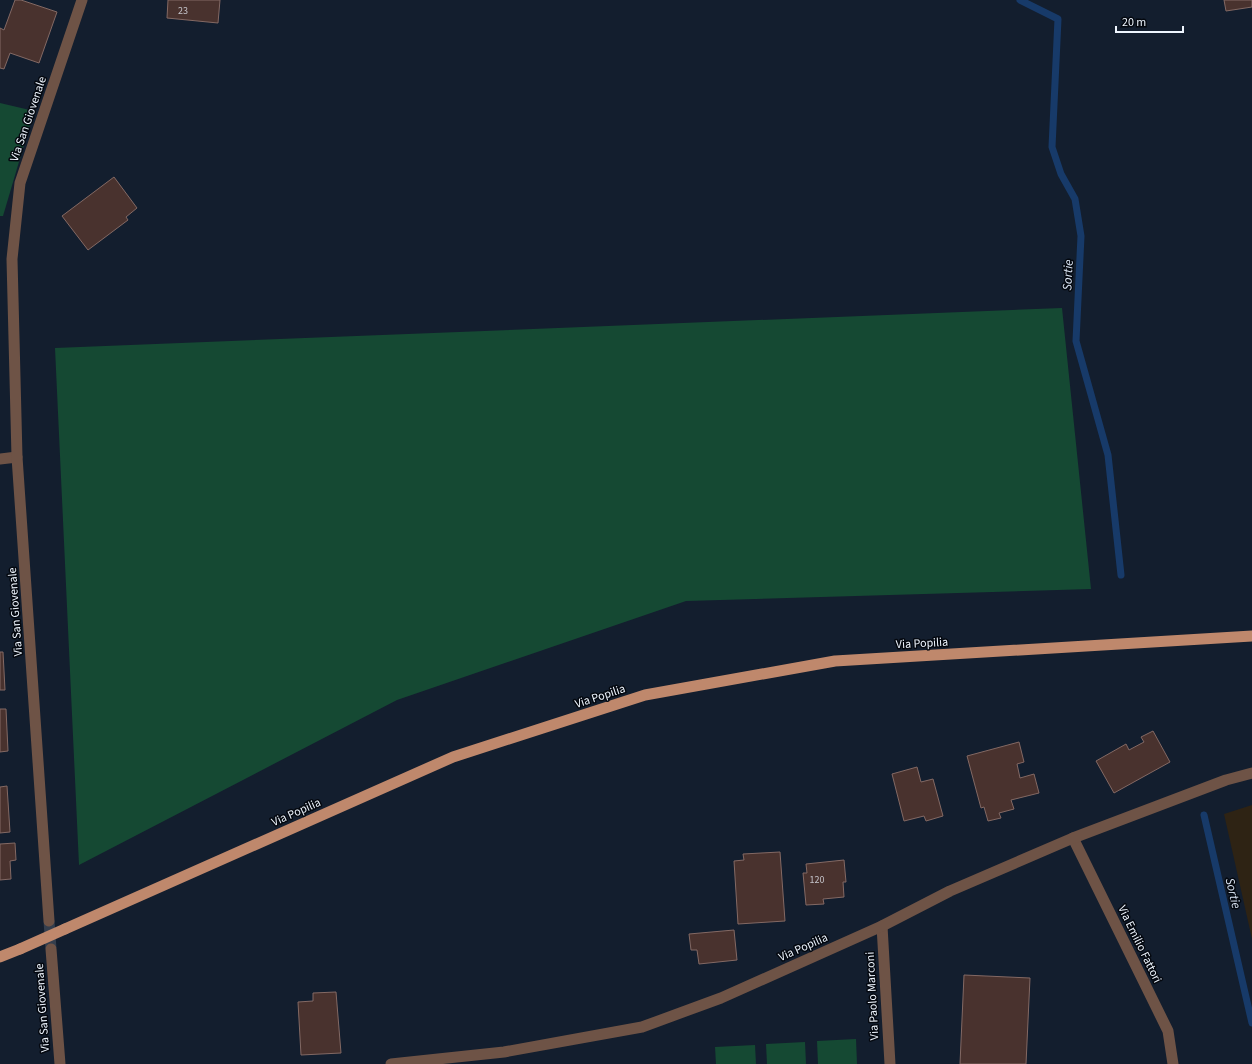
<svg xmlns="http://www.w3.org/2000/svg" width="1252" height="1064" font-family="'Source Sans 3',sans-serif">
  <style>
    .industrial { fill: #2e2314 }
    .green { fill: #154933 }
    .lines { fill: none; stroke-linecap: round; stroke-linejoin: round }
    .stream { stroke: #173a69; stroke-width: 7 }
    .building { fill: #49322e; stroke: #836964 }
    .minor-tunnel { stroke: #343e4d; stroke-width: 11; stroke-dasharray: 11 5.5; stroke-linecap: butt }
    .minor { stroke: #6e5346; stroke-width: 11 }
    .tertiary { stroke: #6e5346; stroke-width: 11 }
    .primary { stroke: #bf886c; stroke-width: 11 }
    .primary-bridge { stroke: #bf886c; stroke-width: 11 }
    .labels { text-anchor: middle; stroke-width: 3; stroke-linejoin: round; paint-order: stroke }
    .number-label { font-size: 10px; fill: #c5c4ca }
    .street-label { font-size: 12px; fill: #eef5fe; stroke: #04080f }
    .water-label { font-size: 13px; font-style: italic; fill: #dae5f5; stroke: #04080f }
  </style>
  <rect width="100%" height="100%" fill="#131e2e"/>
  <polygon class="industrial" points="1252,805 1252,939 1224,814"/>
  <g class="green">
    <polygon points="0,103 34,111 3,216 0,216"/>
    <polygon points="1062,308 1091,589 686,601 397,700 79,865 55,348"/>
    <polygon points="856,1039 857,1064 818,1064 817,1041"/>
    <polygon points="805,1042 806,1064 767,1064 766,1044"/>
    <polygon points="755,1045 756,1064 716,1064 715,1047"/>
  </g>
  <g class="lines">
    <g class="stream">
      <polyline points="1020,0 1058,19 1052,147 1061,174 1075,199 1081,236 1076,341 1108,455 1121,575"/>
      <polyline points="1204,815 1252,1023"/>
    </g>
  </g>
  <g class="building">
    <polygon points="15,0 21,0 57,12 39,63 10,53 4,69 0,68 0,28 4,30"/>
    <polygon points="168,0 220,0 218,23 167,18"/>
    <polygon points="1224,0 1252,0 1252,7 1226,11"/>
    <polygon points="114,177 137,208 126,217 128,220 88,250 62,216"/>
    <polygon points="0,652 3,652 5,690 0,690"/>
    <polygon points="0,709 6,709 8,751 0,752"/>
    <polygon points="1153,731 1170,762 1114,793 1096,761 1126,744 1129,750 1144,742 1141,737"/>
    <polygon points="1019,742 1024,762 1017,764 1020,778 1034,774 1039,793 1011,800 1014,809 999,813 1001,818 988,821 984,807 981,808 967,756"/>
    <polygon points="917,767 921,782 933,779 943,816 926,821 924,816 904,821 892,774"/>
    <polygon points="7,786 10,832 0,833 0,787"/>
    <polygon points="15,843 16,860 10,861 11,879 0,880 0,844"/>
    <polygon points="780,852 785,921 738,924 734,861 744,860 743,854"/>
    <polygon points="844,860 846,882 843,882 844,897 823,899 824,904 806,905 803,873 807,873 806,864"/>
    <polygon points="734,930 737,960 699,964 697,950 691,950 689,934"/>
    <polygon points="964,975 1030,978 1026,1064 960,1064"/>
    <polygon points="336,992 341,1053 301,1055 298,1002 313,1001 313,993"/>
  </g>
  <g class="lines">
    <polyline class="minor-tunnel" points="49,921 51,949"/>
    <g class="minor">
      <polyline points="0,459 17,457"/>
      <polyline points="1073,838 1168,1031 1173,1064"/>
      <polyline points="49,921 17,457 12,259 20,183 82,0"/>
      <polyline points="51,949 60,1064"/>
    </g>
    <g class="tertiary">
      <polyline points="882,926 890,1064"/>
      <polyline points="391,1064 504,1052 642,1027 721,998 882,926 950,891 1073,838 1226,780 1252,773"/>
    </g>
    <g class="primary">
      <polyline points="65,929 453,757 645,695 835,661 1252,636"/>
      <polyline points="0,957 20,949"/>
    </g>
    <polyline class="primary-bridge" points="20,949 65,929"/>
  </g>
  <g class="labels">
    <g class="number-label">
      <text x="183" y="14">23</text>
      <text x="817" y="883">120</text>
    </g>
    <g class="street-label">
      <text transform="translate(28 119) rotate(-71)" y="4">Via San Giovenale</text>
      <text transform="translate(15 612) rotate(-94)" y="4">Via San Giovenale</text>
      <text transform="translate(922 643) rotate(-3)" y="4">Via Popilia</text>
      <text transform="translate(600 696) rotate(-18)" y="4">Via Popilia</text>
      <text transform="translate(296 812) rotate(-24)" y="4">Via Popilia</text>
      <text transform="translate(1140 944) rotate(64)" y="4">Via Emilio Fattori</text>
      <text transform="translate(803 947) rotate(-24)" y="4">Via Popilia</text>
      <text transform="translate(872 996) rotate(-93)" y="4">Via Paolo Marconi</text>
      <text transform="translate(42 1008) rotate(-94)" y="4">Via San Giovenale</text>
    </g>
    <g class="water-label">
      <text transform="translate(1067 275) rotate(-87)" y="5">Sortie</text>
      <text transform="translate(1234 893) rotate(77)" y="5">Sortie</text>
    </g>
  </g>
  <path d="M1116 26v6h67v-6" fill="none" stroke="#eef5fe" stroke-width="2"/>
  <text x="1122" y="26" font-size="12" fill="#eef5fe" stroke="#04080f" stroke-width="3" paint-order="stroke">20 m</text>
</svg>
